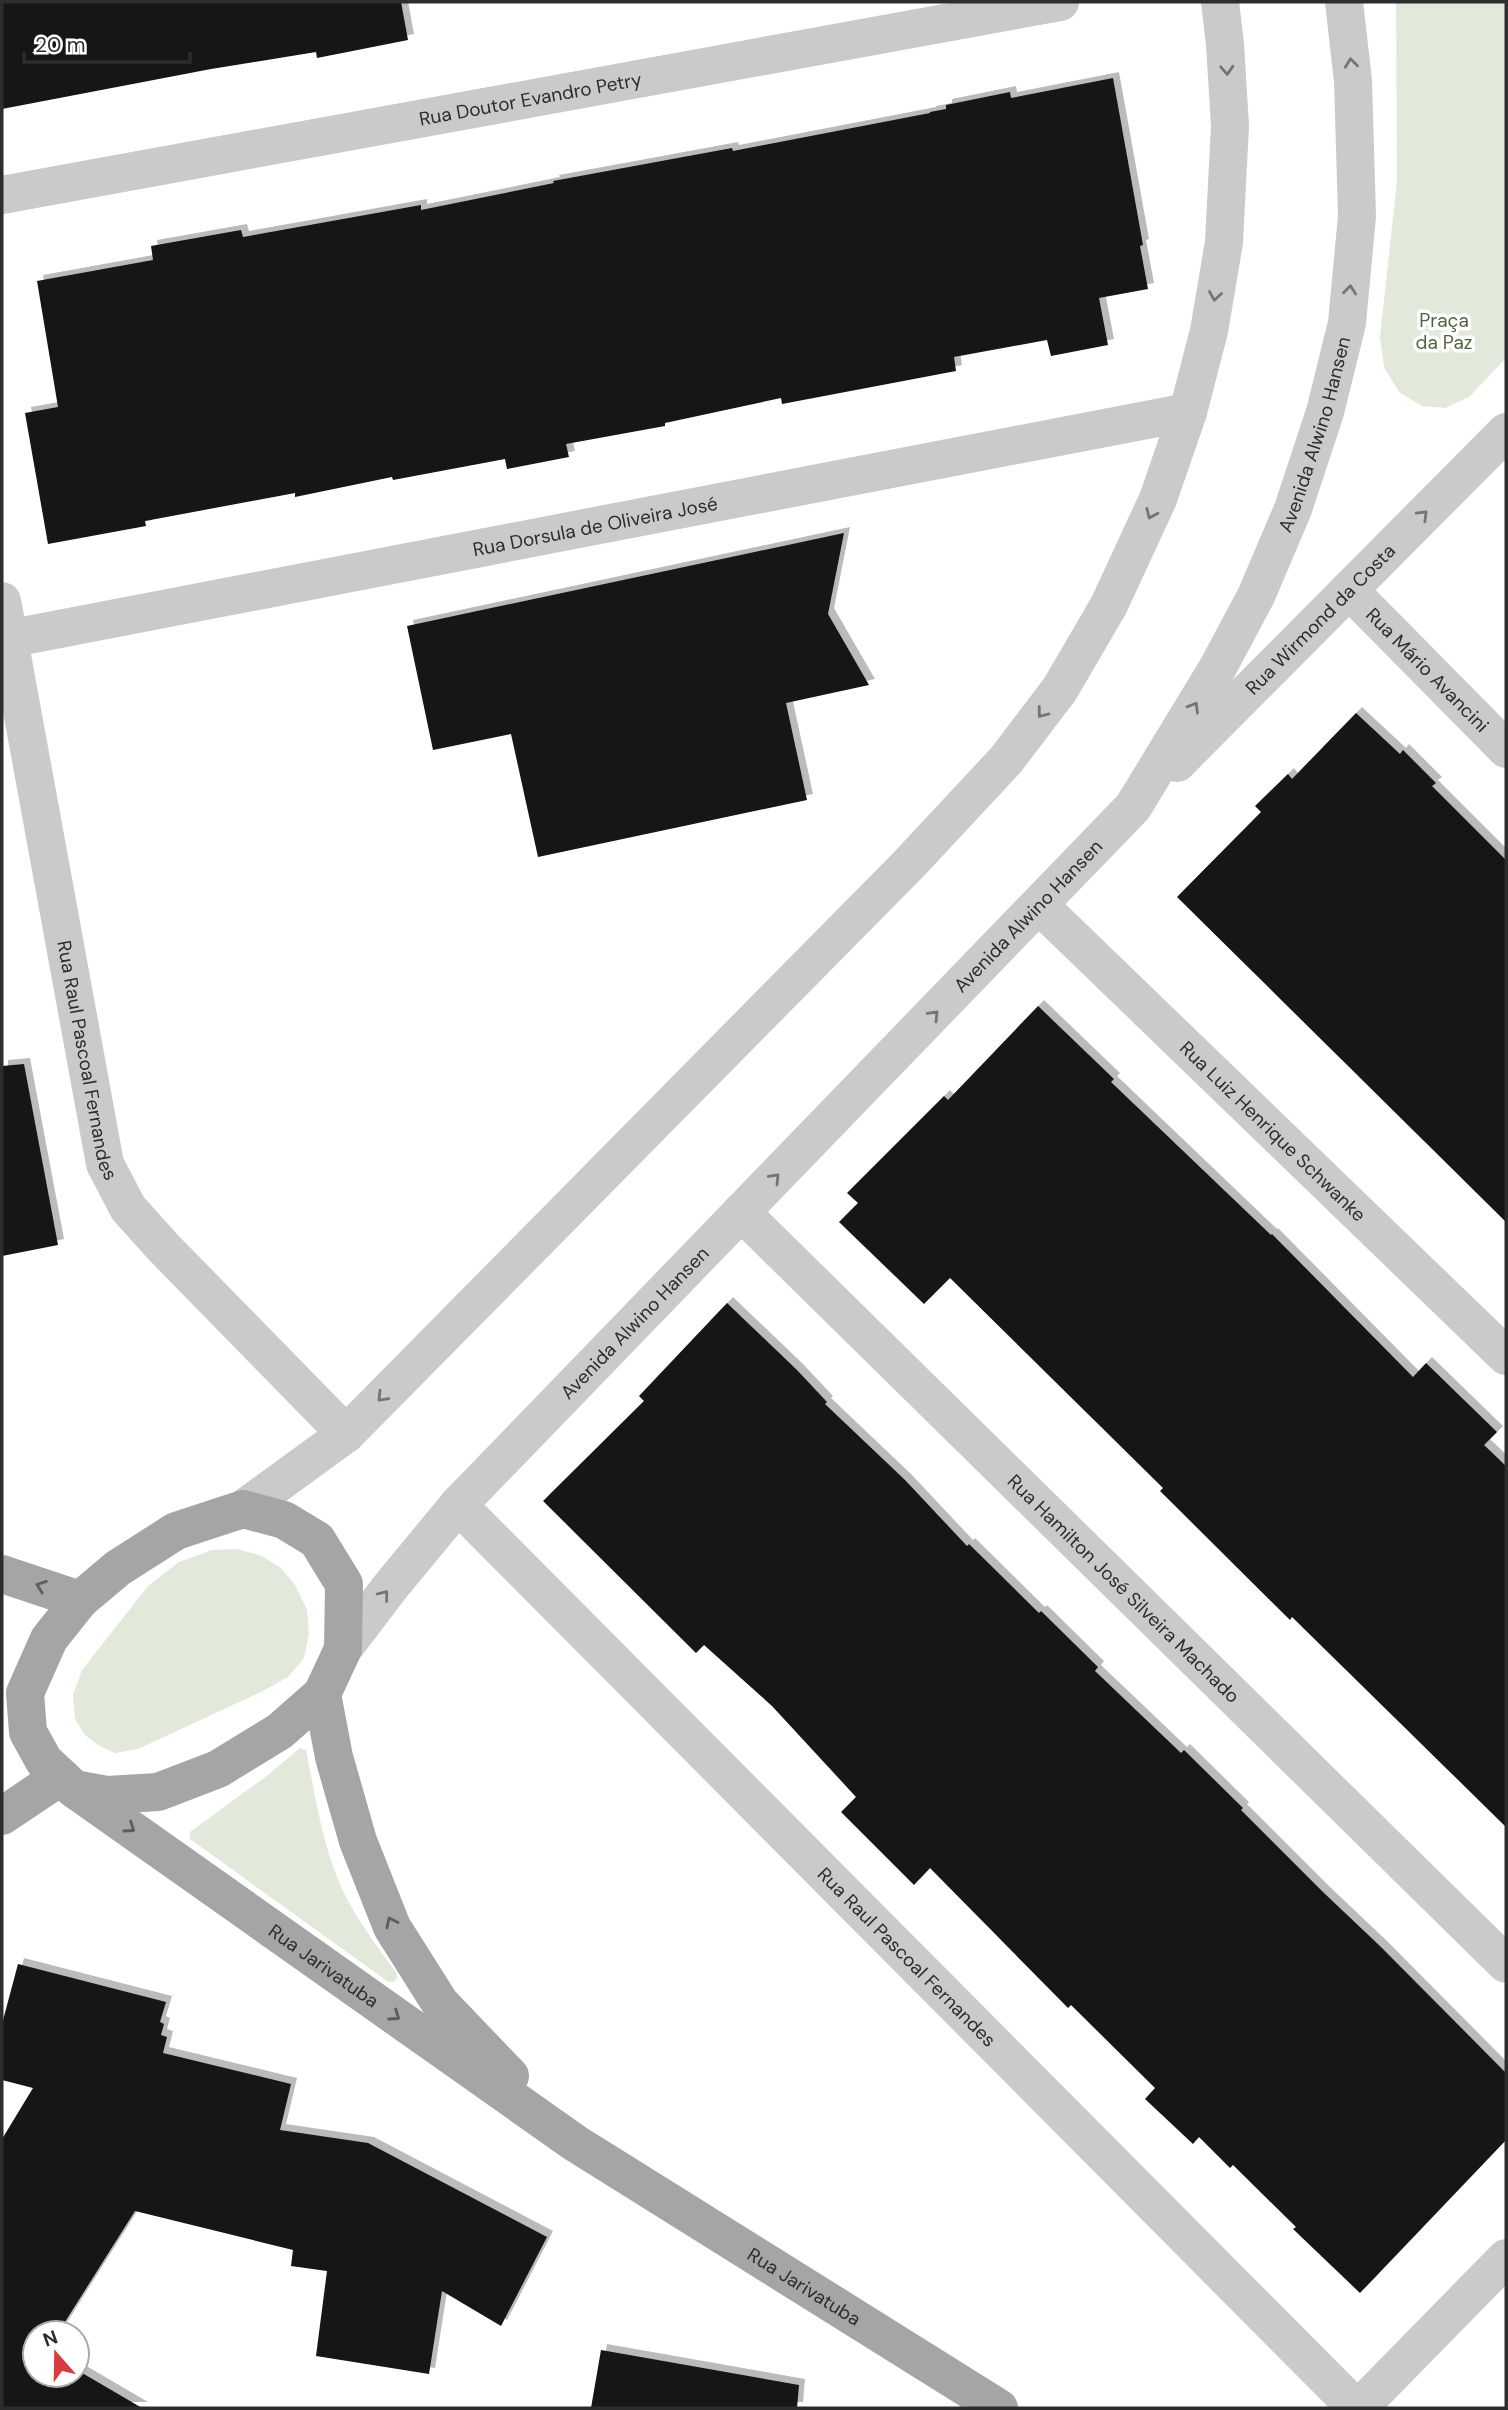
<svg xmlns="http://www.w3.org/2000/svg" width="1508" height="2410" font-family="'DM Sans',sans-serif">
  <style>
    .green { fill: #e2e9db }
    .building { fill: #141414; filter: url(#shadow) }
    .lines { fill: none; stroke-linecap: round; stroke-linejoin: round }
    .minor { stroke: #cacaca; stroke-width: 38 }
    .major { stroke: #a5a5a5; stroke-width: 38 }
    .oneway { stroke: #747474 }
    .oneway2 { stroke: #5d5d5d }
    .labels { text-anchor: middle; stroke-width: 7; stroke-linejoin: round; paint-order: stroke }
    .street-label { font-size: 19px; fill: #2d2d2d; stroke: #fff }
    .park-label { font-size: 19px; fill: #4e643e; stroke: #fff }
  </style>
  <defs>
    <filter id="shadow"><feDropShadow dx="6" dy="-6" stdDeviation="0" flood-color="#0004"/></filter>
  </defs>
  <rect width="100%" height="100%" fill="#fff"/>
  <g class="green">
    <polygon points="1396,2 1506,2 1506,358 1469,397 1445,408 1422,406 1399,392 1384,367 1380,337 1397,181"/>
    <polygon points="237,1549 262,1556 281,1568 295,1585 307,1610 309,1634 304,1658 288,1677 261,1692 138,1749 115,1753 98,1745 85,1735 75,1719 73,1695 82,1670 148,1586 179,1562 212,1550"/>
    <path d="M300,1748L306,1750C316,1799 323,1852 346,1897C360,1924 379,1949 397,1974V1979L393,1982L387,1981L190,1839V1832L268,1775Z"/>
  </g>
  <g class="building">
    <polygon points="2,2 401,2 408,40 317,58 316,52 211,69 2,109"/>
    <polygon points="1113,78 1143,245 1140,246 1148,289 1099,298 1108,345 1051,356 1047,340 954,357 956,371 782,404 781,398 665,423 665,426 566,444 569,457 507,469 505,459 393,480 392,477 295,497 295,493 145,521 146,526 48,544 25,413 58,407 37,281 153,260 151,246 241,230 243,237 421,205 421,210 554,183 553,181 732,148 733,151 930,113 930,112 946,109 946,105 1010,92 1011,98"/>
    <polygon points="844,533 828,614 869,685 786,703 807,800 538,857 511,734 433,750 407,626"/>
    <polygon points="1356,713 1400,754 1403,750 1436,783 1432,786 1506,860 1506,1222 1177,897 1261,812 1255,806 1288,774 1292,779"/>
    <polygon points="1038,1006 1114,1079 1111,1082 1271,1235 1272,1234 1413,1377 1426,1363 1497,1432 1484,1445 1506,1466 1506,1827 1292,1617 1290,1620 1160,1491 1163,1488 950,1278 924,1304 839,1222 858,1203 847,1193 944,1096 948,1100"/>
    <polygon points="24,1064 58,1245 2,1256 2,1066"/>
    <polygon points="727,1303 797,1370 827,1402 825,1404 905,1480 967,1546 969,1544 1039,1613 1041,1611 1098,1667 1095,1671 1181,1753 1184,1750 1243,1808 1241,1810 1324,1893 1381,1947 1506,2073 1506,2140 1360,2293 1293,2229 1296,2227 1233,2165 1230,2168 1199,2137 1193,2144 1145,2099 1155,2088 1071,2005 1068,2008 930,1868 914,1885 841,1812 856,1797 772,1706 704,1645 696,1653 543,1501 644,1401 639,1396"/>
    <polygon points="18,1964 166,2002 160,2022 164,2024 161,2035 167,2037 163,2053 291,2084 280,2130 368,2143 547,2237 501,2326 442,2291 429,2374 316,2356 327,2271 291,2266 293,2250 135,2211 58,2333 35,2333 35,2375 77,2375 77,2370 142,2408 2,2408 2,2139 33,2088 2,2080 2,2024"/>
    <polygon points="601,2350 799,2385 797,2408 591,2408"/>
  </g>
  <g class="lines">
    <g class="minor">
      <path id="s1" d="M2,195L1060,2"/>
      <path id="s2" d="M1349,590L1506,749"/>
      <path id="s3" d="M2,601L105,1164L128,1208L163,1247L346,1434"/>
      <path id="s4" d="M2,640L1188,412"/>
      <path id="s5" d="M1177,763L1506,432"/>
      <path id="s6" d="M1040,906L1506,1356"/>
      <path id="s7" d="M741,1212L1506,1964"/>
      <path id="s8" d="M458,1505L1356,2408"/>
      <polyline points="243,1509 346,1434 909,864 1006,760 1060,689 1109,605 1158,499 1188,412 1209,331 1224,242 1230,126 1225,44 1220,2"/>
      <path id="s9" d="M343,1649L391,1586L458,1505L1133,807L1217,669L1256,596L1293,509L1325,412L1347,323L1357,216L1353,81L1344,2"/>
      <polyline points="1359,2408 1506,2258"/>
    </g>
    <g class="major">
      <polyline points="2,1574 80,1600"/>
      <polyline points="322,1694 334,1757 358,1841 392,1927 440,2003 510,2076"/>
      <path id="s10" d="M74,1789L107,1795L158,1792L218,1769L280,1731L322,1694L343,1649L344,1584L317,1540L284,1520L243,1509L176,1531L118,1568L80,1600L49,1639L25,1693L28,1732L44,1761L74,1789L575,2143L999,2408"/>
      <polyline points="2,1816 60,1777"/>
    </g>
  </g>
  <defs><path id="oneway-chevron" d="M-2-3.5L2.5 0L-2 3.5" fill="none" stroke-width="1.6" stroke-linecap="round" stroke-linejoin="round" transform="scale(1.75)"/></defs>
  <g class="oneway">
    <use href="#oneway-chevron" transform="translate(1351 63) rotate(-97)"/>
    <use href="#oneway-chevron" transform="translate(1227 70) rotate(87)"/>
    <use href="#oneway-chevron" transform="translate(1350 290) rotate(-84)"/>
    <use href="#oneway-chevron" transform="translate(1215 296) rotate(99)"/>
    <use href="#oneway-chevron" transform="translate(1151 514) rotate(114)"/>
    <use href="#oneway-chevron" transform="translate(1423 515) rotate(-45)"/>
    <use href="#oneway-chevron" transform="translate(1194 707) rotate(-59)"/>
    <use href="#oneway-chevron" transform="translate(1042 713) rotate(127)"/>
    <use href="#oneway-chevron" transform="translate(934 1015) rotate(-46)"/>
    <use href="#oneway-chevron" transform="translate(775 1178) rotate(-46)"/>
    <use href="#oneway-chevron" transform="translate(382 1397) rotate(134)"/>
    <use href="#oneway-chevron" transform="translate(384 1595) rotate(-52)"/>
  </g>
  <g class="oneway2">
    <use href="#oneway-chevron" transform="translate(41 1586) rotate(-160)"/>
    <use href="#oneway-chevron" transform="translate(130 1828) rotate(35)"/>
    <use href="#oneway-chevron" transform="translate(391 1922) rotate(-115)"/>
    <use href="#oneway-chevron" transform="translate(395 2016) rotate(35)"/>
  </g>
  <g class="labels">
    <g class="street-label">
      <text dy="7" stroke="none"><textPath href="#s1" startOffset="537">Rua Doutor Evandro Petry</textPath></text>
      <text dy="7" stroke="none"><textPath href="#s9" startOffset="1572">Avenida Alwino Hansen</textPath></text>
      <text dy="7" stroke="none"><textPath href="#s4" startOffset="604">Rua Dorsula de Oliveira José</textPath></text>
      <text dy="7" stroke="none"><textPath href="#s5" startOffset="203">Rua Wirmond da Costa</textPath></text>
      <text dy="7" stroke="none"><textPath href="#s2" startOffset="112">Rua Mário Avancini</textPath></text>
      <text dy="7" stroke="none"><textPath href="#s9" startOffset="1004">Avenida Alwino Hansen</textPath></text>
      <text dy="7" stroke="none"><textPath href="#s3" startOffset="467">Rua Raul Pascoal Fernandes</textPath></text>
      <text dy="7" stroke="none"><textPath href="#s6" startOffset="324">Rua Luiz Henrique Schwanke</textPath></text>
      <text dy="7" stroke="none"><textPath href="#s9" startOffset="438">Avenida Alwino Hansen</textPath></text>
      <text dy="7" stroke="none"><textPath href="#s7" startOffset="537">Rua Hamilton José Silveira Machado</textPath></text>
      <text dy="7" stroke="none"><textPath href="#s8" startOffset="637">Rua Raul Pascoal Fernandes</textPath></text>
      <text dy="7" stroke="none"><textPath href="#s10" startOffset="1242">Rua Jarivatuba</textPath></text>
      <text dy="7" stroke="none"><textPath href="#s10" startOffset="1820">Rua Jarivatuba</textPath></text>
    </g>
    <g class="park-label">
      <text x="1444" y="327">Praça<tspan x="1444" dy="22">da Paz</tspan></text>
    </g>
  </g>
  <rect width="1508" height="2410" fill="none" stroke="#2d2d2d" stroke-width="7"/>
  <g transform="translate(56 2354) rotate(340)"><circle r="33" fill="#ffffff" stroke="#ababab" stroke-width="2"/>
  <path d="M0-5L12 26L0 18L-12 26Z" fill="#d73c41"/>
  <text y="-10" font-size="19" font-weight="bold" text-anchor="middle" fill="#2d2d2d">N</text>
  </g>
  <path d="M24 52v10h166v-10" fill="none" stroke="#2d2d2d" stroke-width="3.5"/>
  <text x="35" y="52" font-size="21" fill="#2d2d2d" stroke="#ffffff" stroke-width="5" paint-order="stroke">20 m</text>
</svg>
